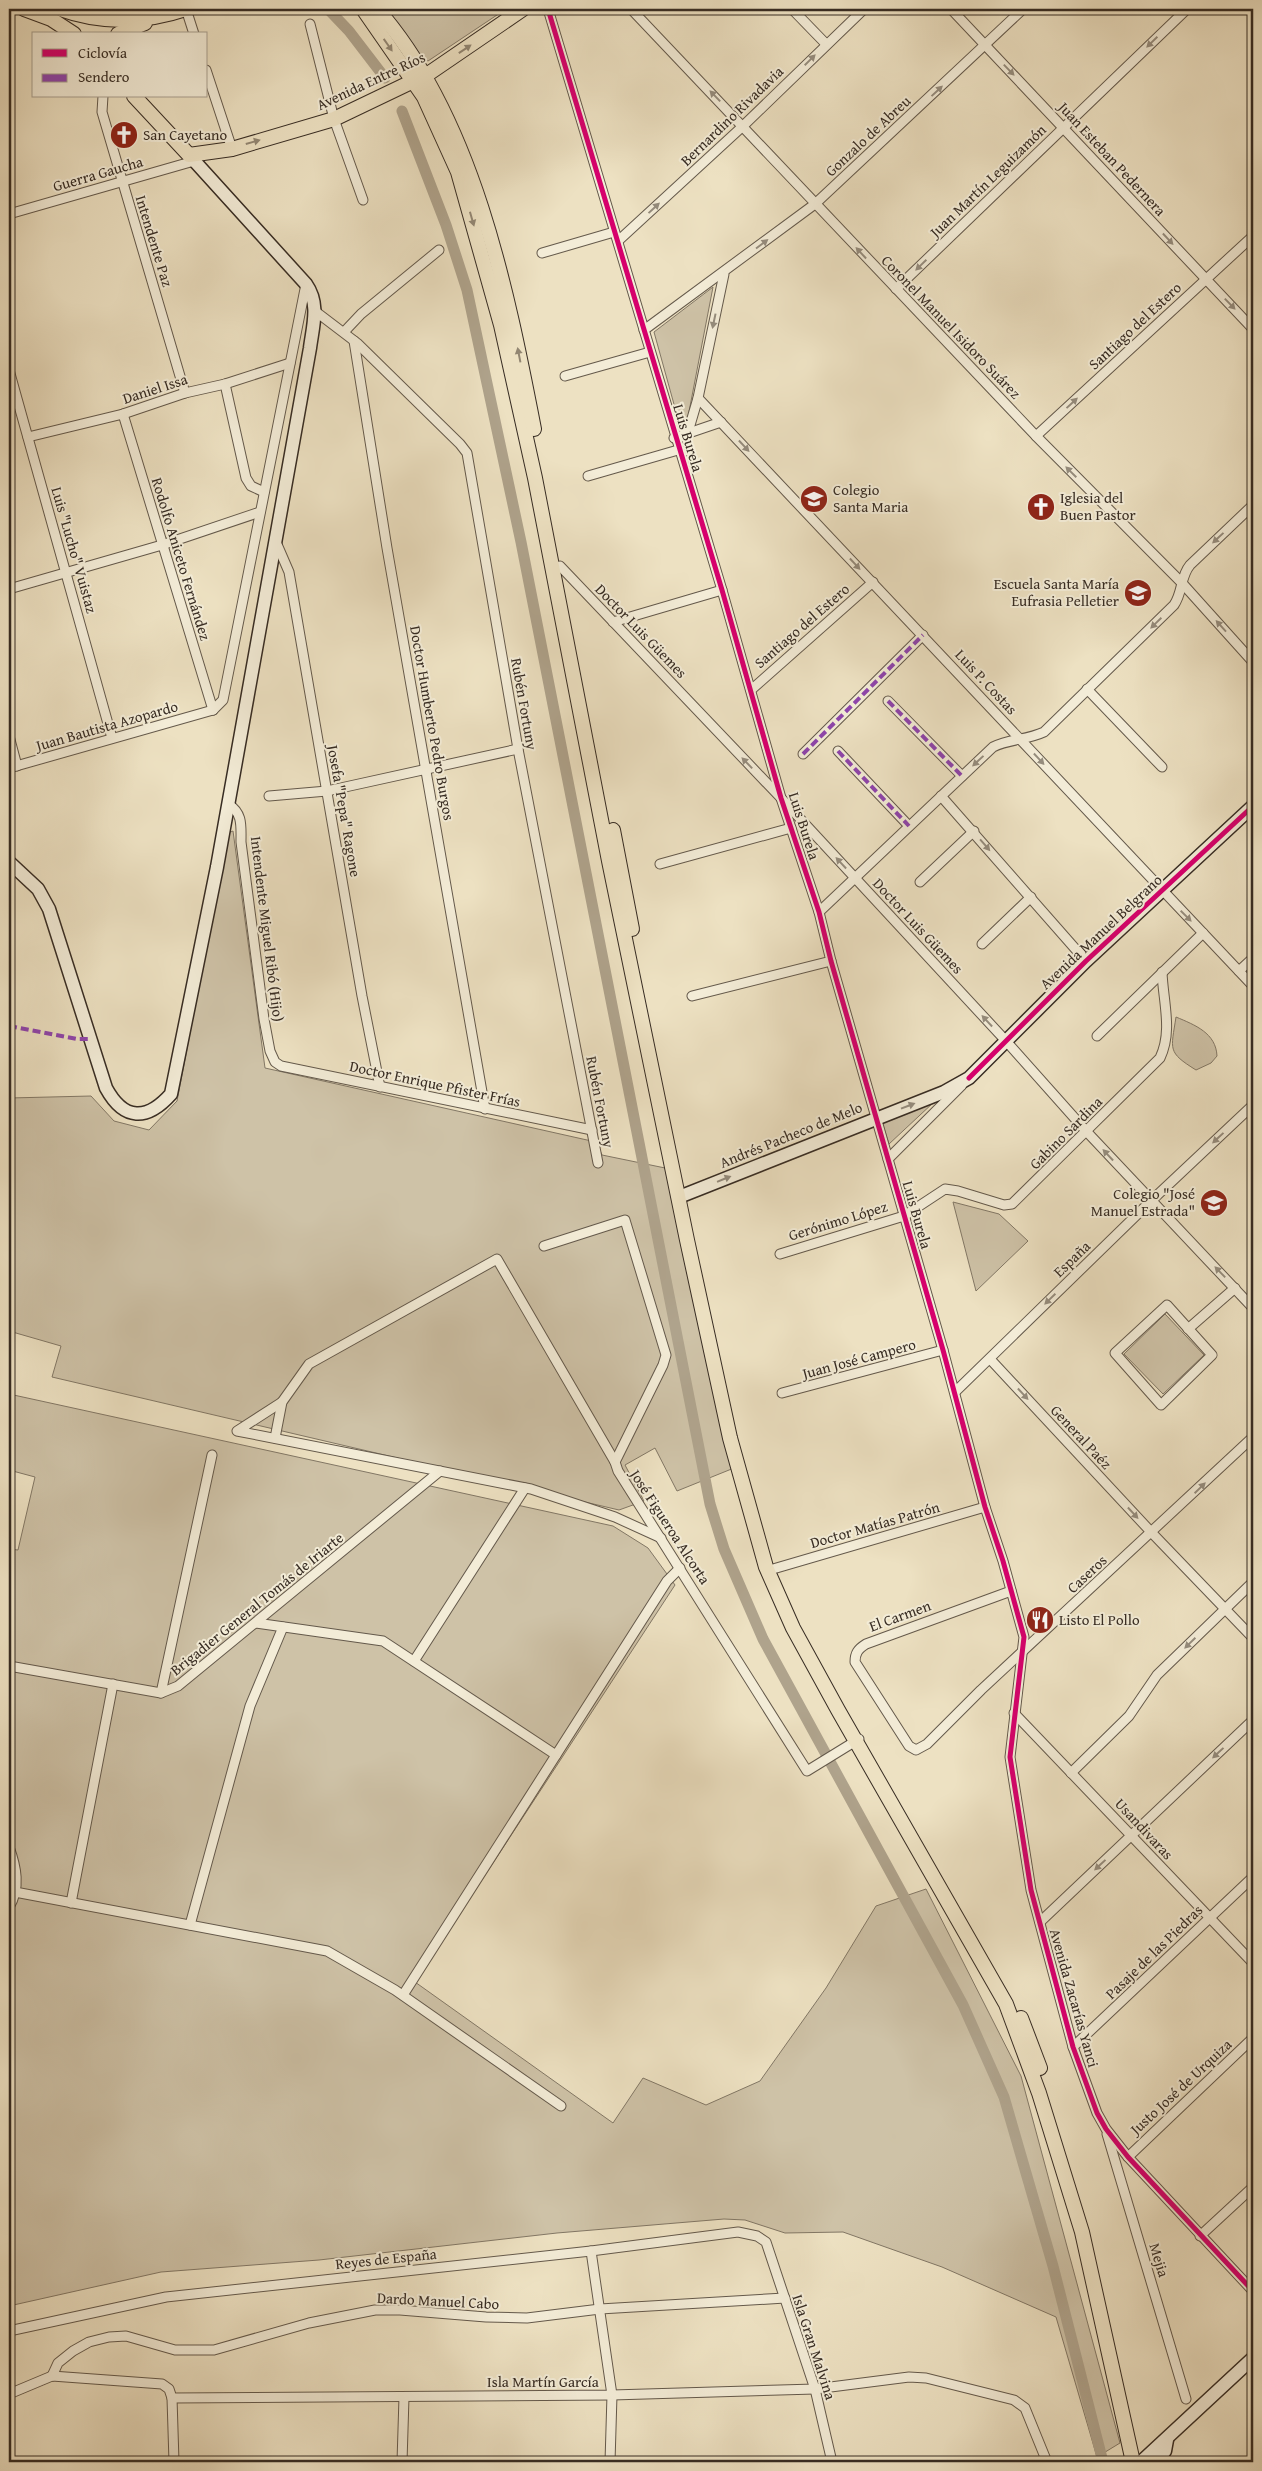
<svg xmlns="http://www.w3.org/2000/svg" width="1262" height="2471" font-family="'Gentium Book Plus',serif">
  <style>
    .green { fill: #cec2a7; stroke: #827765 }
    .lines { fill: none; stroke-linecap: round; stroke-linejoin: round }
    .canal { stroke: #afa38c; stroke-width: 11 }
    .minor-casing { stroke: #64594b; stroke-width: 11 }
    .secondary-casing { stroke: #372c23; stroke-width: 15 }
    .primary-casing { stroke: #372c23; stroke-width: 16 }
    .minor { stroke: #f3ecd7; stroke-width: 9 }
    .secondary { stroke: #f3ecd7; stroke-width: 12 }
    .primary { stroke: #ede1c2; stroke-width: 14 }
    .quiet { stroke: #8e44ad; stroke-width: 4; stroke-dasharray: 8 4; stroke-linecap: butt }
    .cycleway-casing { stroke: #f3ecd7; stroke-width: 8 }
    .cycleway { stroke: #d6006c; stroke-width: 5 }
    .oneway { fill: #958c7d }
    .oneway2 { fill: #928672 }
    .labels { text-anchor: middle; stroke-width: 4; stroke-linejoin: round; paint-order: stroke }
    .street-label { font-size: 15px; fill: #372c23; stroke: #f3ecd7 }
    .poi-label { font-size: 15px; fill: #372c23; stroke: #f3ecd7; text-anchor: start }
  </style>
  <rect width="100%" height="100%" fill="#ede1c2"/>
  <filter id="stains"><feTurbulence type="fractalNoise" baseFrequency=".004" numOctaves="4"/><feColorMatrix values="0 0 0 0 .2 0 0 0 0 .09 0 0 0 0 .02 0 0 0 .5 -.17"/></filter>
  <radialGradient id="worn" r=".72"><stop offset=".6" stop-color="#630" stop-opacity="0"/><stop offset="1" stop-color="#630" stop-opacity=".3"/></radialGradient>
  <g class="green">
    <polygon points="387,9 506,9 428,61 421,57"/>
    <polygon points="713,287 687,422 680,426 654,332"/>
    <polygon points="233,831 265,1068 596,1142 602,1155 670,1169 734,1468 677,1491 655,1448 625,1465 644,1501 619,1510 52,1377 61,1346 9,1331 9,1098 91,1096 114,1121 149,1130 177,1101 228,833"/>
    <path d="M1176,1017C1195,1025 1216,1033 1217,1056L1211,1063L1196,1070C1167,1052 1171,1050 1176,1017Z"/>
    <polygon points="934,1102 889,1144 881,1119"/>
    <polygon points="953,1202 999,1214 1028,1241 976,1291"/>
    <polygon points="1165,1314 1204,1355 1163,1394 1124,1354"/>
    <polygon points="9,1394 613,1526 648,1548 675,1585 415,1982 613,2123 643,2078 706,2105 760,2081 826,1988 876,1906 926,1889 1021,2076 1120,2443 1097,2457 1056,2317 942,2267 843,2232 785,2233 745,2220 724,2219 557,2233 319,2260 161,2272 9,2306 9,1549 18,1550 35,1477 9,1470"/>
  </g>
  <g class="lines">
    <g class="canal">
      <polyline points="328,9 349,31 385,78"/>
      <polyline points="402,111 446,225 467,290 521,542 710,1504 724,1549 763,1639 963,2005 1004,2097 1053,2266 1103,2462"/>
    </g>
    <defs>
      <g id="minor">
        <polyline points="186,9 194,34"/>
        <polyline points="548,9 722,590 781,798 819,912 831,961 943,1350 985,1507 1003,1561 1024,1637 1010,1757 1031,1890 1073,2047 1097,2113 1106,2129 1128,2157 1253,2291"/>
        <polyline points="631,9 1036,436 1182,583 1253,662"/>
        <polyline points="792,9 826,44"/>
        <polyline points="951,9 1253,329"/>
        <polyline points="310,24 334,119 363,200"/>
        <polyline points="206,70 232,149"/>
        <polyline points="103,96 102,112 185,393"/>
        <polyline points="9,214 194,161"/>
        <polyline points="618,241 743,126 864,9"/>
        <polyline points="542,253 614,232"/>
        <polyline points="896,289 1187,9"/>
        <polyline points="315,311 357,343 460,444 467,453 518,749 598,1163"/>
        <polyline points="644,330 815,204 1023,9"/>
        <polyline points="344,332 361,314 439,250"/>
        <polyline points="354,341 387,548 485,1109"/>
        <polyline points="9,370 112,738"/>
        <polyline points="565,376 650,352"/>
        <polyline points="225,384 246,478 251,486 264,492"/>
        <polyline points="698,398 1253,986"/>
        <polyline points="123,414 213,710"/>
        <polyline points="688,432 698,398 724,274"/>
        <polyline points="1036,436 1253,236"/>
        <polyline points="28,437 123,414 185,393 225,384 290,363"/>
        <polyline points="674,438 721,422"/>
        <polyline points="588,476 678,450"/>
        <polyline points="276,542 289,572 362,996 380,1087"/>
        <polyline points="560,566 781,798 1006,1041 1087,1132 1253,1308"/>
        <polyline points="9,589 162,545 260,512"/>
        <polyline points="613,622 722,590"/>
        <polyline points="1087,689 1162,767"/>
        <polyline points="751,690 873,582"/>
        <polyline points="888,701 962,776"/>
        <polyline points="213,710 223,700 306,284"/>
        <polyline points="9,736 17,766"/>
        <polyline points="838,751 909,826"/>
        <polyline points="803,754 923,635"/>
        <polyline points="9,768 213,710"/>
        <polyline points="269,796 327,791 518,749"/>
        <polyline points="941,796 1086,961"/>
        <path d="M228,804C243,813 241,826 241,842L264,1019L270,1051L275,1062L281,1066L592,1130"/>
        <polyline points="660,864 791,828"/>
        <polyline points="920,882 974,831"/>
        <path d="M819,912L993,747C1009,739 1027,740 1044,732L1174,605C1183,592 1180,577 1190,565L1253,505"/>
        <polyline points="982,944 1031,897"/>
        <polyline points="1239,971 1253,958"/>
        <polyline points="692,996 831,961"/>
        <polyline points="1097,1036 1203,933"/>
        <polyline points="888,1159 962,1085"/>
        <polyline points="544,1246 625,1220 666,1355 663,1365 615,1462 618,1471 807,1771 859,1739"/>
        <path d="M780,1254L904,1216L945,1189L958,1191L1004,1205L1012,1204L1160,1058C1173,1031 1163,1001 1162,972"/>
        <polygon points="1167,1305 1212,1355 1161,1405 1115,1353"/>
        <polyline points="1188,1329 1235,1288"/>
        <polyline points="990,1359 1152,1533 1253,1638"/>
        <polyline points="955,1392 1151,1201 1253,1105"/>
        <polyline points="782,1393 943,1350"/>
        <polyline points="282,1402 237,1431 531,1489 615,1517 661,1538"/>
        <polyline points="275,1438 282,1402 309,1364 497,1259 615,1462"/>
        <polyline points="773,1569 985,1507"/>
        <path d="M1011,1591L866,1644C858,1649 855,1653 855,1662L909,1746L916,1750L927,1744L981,1690L1253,1437"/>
        <polyline points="256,1623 383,1641 556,1755"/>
        <polyline points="414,1661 525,1488"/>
        <polyline points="9,1666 161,1693 178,1686 440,1471"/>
        <polyline points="161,1693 212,1455"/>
        <polyline points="1014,1713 1253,1963"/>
        <polyline points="1071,1773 1129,1716 1157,1675 1253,1582"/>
        <path d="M9,1847C16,1866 21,1888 9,1907"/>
        <polyline points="15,1892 327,1951 395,1990 561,2106"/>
        <polyline points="71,1903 113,1684"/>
        <polyline points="1040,1922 1253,1720"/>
        <polyline points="190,1925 250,1706 283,1627"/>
        <polyline points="403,1995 667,1581 680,1568"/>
        <polyline points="1073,2047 1253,1877"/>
        <polyline points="1107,2134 1186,2399"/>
        <polyline points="1128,2157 1253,2038"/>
        <polyline points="1200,2236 1253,2187"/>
        <polyline points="591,2251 612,2395 610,2462"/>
        <polyline points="9,2331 166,2297 591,2251 738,2232 757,2236 766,2242 815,2389 832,2462"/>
        <polyline points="52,2376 58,2363 73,2351 89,2342 109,2337 126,2336 175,2350 214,2350 309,2323 375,2310 400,2310 486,2317 527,2318 600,2309 785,2298"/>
        <polyline points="9,2394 52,2376 162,2384 169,2389 172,2398 612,2395 815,2389 909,2377 926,2378 1014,2400 1025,2408 1047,2462"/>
        <polyline points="172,2398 174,2462"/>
        <polyline points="402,2462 404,2397"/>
      </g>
      <g id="secondary">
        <path d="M9,862L38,889L49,909L106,1088C124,1121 147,1121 171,1094L217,867L310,348C313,325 320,304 306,284L189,155"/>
        <polyline points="679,1197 944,1092 969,1078 1086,961 1253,806"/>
        <polyline points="1142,2461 1253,2358"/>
        <polyline points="1156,2462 1165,2451 1167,2440"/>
      </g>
      <g id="primary">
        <polyline points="24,9 51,19 74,34"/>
        <path d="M60,9C101,24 145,23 186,9"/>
        <polyline points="363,9 424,97 458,172 501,325 535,478 609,861 687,1240 730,1438 766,1567 793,1628 838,1710 1006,2004 1039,2093 1082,2232 1133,2462"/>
        <path d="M377,9C473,118 507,290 534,429"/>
        <polyline points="118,34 145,23"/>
        <polyline points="134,96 189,155 232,149 334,119 428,74 523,9"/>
        <polyline points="613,830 632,929"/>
        <polyline points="1021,2018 1040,2068"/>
      </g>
    </defs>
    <use href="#minor" class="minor-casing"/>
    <use href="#secondary" class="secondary-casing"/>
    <use href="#primary" class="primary-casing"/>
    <use href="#minor" class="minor"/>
    <use href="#secondary" class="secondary"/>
    <use href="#primary" class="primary"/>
    <g class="quiet">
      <polyline points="888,701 962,776"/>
      <polyline points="838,751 909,826"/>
      <polyline points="803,754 923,635"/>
      <polyline points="9,1026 77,1039 91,1039"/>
    </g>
    <defs>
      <g id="cycleway">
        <polyline points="548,9 722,590 781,798 819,912 831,961 943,1350 985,1507 1003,1561 1024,1637 1010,1757 1031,1890 1073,2047 1097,2113 1106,2129 1128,2157 1253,2291"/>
        <polyline points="969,1078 1086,961 1253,806"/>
      </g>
    </defs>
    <use href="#cycleway" class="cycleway-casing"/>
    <use href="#cycleway" class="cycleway"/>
  </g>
  <defs><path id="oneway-solid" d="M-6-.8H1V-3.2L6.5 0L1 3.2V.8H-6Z" transform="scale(1.25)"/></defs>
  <g class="oneway">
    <use href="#oneway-solid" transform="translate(1152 42) rotate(136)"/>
    <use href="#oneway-solid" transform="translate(810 60) rotate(-45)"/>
    <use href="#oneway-solid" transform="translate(1009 70) rotate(46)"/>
    <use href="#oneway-solid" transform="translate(937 91) rotate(-43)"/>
    <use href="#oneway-solid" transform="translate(715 96) rotate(-134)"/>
    <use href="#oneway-solid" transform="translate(654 208) rotate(-43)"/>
    <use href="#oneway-solid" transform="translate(1168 239) rotate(47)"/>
    <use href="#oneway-solid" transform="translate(762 244) rotate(-37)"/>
    <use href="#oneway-solid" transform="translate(861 253) rotate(-133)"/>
    <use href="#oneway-solid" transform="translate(921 265) rotate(136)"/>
    <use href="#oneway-solid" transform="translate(1230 304) rotate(46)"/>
    <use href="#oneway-solid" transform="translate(714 321) rotate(102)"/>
    <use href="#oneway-solid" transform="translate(1072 403) rotate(-43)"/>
    <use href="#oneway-solid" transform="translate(744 446) rotate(47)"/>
    <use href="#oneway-solid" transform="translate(1071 472) rotate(-135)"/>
    <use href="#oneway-solid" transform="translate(1218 538) rotate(137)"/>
    <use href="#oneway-solid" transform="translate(855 564) rotate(47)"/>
    <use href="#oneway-solid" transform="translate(1156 623) rotate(136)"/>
    <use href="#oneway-solid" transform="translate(1221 626) rotate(-132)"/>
    <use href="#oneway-solid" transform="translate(1039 759) rotate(47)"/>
    <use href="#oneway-solid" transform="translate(978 761) rotate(137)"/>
    <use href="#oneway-solid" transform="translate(747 763) rotate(-134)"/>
    <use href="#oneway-solid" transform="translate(985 845) rotate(49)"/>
    <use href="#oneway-solid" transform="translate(841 863) rotate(-133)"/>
    <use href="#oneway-solid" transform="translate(1186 916) rotate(45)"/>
    <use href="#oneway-solid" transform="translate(987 1021) rotate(-133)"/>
    <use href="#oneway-solid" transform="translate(908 1106) rotate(-21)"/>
    <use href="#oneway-solid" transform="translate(1218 1138) rotate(137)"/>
    <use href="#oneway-solid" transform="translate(1108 1155) rotate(-133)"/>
    <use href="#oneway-solid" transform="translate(724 1179) rotate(-22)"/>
    <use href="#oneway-solid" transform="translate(1220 1272) rotate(-134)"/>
    <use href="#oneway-solid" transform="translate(1050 1299) rotate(136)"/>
    <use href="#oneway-solid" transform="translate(1023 1394) rotate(47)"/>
    <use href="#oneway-solid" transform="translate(1200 1488) rotate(-44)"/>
    <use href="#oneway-solid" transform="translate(1133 1513) rotate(47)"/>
    <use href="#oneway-solid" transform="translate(1190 1643) rotate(136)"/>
    <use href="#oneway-solid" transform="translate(1218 1753) rotate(137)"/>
    <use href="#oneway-solid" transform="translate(1100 1865) rotate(137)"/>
  </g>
  <g class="oneway2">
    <use href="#oneway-solid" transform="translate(388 45) rotate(55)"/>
    <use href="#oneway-solid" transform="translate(465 49) rotate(-34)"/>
    <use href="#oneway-solid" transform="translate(253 142) rotate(-16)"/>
    <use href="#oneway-solid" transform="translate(472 219) rotate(74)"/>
    <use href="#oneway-solid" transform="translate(519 355) rotate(-101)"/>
  </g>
  <defs>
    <symbol id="church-disc" viewBox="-11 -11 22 22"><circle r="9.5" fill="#8f2418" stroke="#f3ecd7"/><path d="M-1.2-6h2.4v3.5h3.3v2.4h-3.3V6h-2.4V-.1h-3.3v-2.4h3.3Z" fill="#fff"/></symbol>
    <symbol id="school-disc" viewBox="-11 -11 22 22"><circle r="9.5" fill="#8f2418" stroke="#f3ecd7"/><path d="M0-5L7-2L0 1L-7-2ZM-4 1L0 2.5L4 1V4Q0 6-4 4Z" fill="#fff"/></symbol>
    <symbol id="restaurant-disc" viewBox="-11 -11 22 22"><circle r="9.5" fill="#8f2418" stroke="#f3ecd7"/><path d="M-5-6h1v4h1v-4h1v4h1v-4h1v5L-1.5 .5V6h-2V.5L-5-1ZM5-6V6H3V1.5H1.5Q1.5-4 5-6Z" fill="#fff"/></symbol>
  </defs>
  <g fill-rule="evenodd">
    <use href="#church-disc" x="108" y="119" width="32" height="32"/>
    <use href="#school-disc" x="798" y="483" width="32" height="32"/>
    <use href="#church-disc" x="1025" y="491" width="32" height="32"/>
    <use href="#school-disc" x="1122" y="577" width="32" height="32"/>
    <use href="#school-disc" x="1198" y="1187" width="32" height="32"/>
    <use href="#restaurant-disc" x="1024" y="1604" width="32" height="32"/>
  </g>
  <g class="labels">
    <g class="street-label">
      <text transform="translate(371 81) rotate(-25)" y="5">Avenida Entre Ríos</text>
      <text transform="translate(732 116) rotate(-44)" y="5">Bernardino Rivadavia</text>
      <text transform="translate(868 136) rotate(-43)" y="5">Gonzalo de Abreu</text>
      <text transform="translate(1112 159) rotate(47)" y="5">Juan Esteban Pedernera</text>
      <text transform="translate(98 174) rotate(-16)" y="5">Guerra Gaucha</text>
      <text transform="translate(988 181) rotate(-44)" y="5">Juan Martín Leguizamón</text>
      <text transform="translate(154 241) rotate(73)" y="5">Intendente Paz</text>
      <text transform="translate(1135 326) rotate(-43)" y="5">Santiago del Estero</text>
      <text transform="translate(951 327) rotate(46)" y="5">Coronel Manuel Isidoro Suárez</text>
      <text transform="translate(155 389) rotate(-18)" y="5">Daniel Issa</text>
      <text transform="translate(688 438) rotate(73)" y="5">Luis Burela</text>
      <text transform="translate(74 550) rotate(74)" y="5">Luis "Lucho" Vuistaz</text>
      <text transform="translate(181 559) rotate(73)" y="5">Rodolfo Aniceto Fernández</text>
      <text transform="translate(802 626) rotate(-41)" y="5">Santiago del Estero</text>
      <text transform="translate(641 631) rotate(46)" y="5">Doctor Luis Güemes</text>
      <text transform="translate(986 682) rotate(47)" y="5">Luis P. Costas</text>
      <text transform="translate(524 704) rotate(80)" y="5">Rubén Fortuny</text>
      <text transform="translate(432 723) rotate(80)" y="5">Doctor Humberto Pedro Burgos</text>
      <text transform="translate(107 726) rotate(-16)" y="5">Juan Bautista Azopardo</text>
      <text transform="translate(344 811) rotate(80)" y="5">Josefa "Pepa" Ragone</text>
      <text transform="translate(804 826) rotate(72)" y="5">Luis Burela</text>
      <text transform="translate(918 926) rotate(47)" y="5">Doctor Luis Güemes</text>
      <text transform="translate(267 929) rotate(83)" y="5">Intendente Miguel Ribó (Hijo)</text>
      <text transform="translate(1101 932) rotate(-43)" y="5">Avenida Manuel Belgrano</text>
      <text transform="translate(435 1084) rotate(12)" y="5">Doctor Enrique Pfister Frías</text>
      <text transform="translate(600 1102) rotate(79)" y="5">Rubén Fortuny</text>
      <text transform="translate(1066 1133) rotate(-45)" y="5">Gabino Sardina</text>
      <text transform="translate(791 1135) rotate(-22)" y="5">Andrés Pacheco de Melo</text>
      <text transform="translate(917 1215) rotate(74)" y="5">Luis Burela</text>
      <text transform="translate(838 1221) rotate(-17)" y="5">Gerónimo López</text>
      <text transform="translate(1072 1259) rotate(-44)" y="5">España</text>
      <text transform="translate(859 1359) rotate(-15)" y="5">Juan José Campero</text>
      <text transform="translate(1081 1437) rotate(47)" y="5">General Paéz</text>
      <text transform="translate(875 1525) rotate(-16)" y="5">Doctor Matías Patrón</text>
      <text transform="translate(670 1527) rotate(57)" y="5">José Figueroa Alcorta</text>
      <text transform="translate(1087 1574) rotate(-43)" y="5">Caseros</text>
      <text transform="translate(257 1604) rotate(-39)" y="5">Brigadier General Tomás de Iriarte</text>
      <text transform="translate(900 1616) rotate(-20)" y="5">El Carmen</text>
      <text transform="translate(1144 1829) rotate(47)" y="5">Usandivaras</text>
      <text transform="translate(1154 1952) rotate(-44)" y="5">Pasaje de las Piedras</text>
      <text transform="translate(1074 1998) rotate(74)" y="5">Avenida Zacarías Yanci</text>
      <text transform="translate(1181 2087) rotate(-43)" y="5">Justo José de Urquiza</text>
      <text transform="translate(386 2259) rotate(-6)" y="5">Reyes de España</text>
      <text transform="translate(1159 2260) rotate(73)" y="5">Mejia</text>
      <text transform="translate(438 2301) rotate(3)" y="5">Dardo Manuel Cabo</text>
      <text transform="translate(814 2347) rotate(72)" y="5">Isla Gran Malvina</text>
      <text x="543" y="2387">Isla Martín García</text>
    </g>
    <g class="poi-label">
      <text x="143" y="140">San Cayetano</text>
      <text x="833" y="495">Colegio<tspan x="833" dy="17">Santa Maria</tspan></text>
      <text x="1060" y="503">Iglesia del<tspan x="1060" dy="17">Buen Pastor</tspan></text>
      <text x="1119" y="589" text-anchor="end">Escuela Santa María<tspan x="1119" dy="17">Eufrasia Pelletier</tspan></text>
      <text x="1195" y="1199" text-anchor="end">Colegio "José<tspan x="1195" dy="17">Manuel Estrada"</tspan></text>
      <text x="1059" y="1625">Listo El Pollo</text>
    </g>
  </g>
  <rect width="1262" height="2471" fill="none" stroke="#ede1c2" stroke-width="30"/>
  <rect x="10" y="10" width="1242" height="2451" fill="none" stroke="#372c23" stroke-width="2.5"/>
  <rect x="15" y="15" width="1232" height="2441" fill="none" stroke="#372c23"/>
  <rect x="32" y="32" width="175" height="65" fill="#f3ecd7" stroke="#a89f8f"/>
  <rect x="42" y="49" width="25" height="8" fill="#d6006c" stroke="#a89f8f"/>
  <text x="78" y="58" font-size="15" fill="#372c23">Ciclovía</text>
  <rect x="42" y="74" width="25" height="8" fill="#8e44ad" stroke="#a89f8f"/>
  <text x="78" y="82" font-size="15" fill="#372c23">Sendero</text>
  <rect width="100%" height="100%" filter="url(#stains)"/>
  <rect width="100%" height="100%" fill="url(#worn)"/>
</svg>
